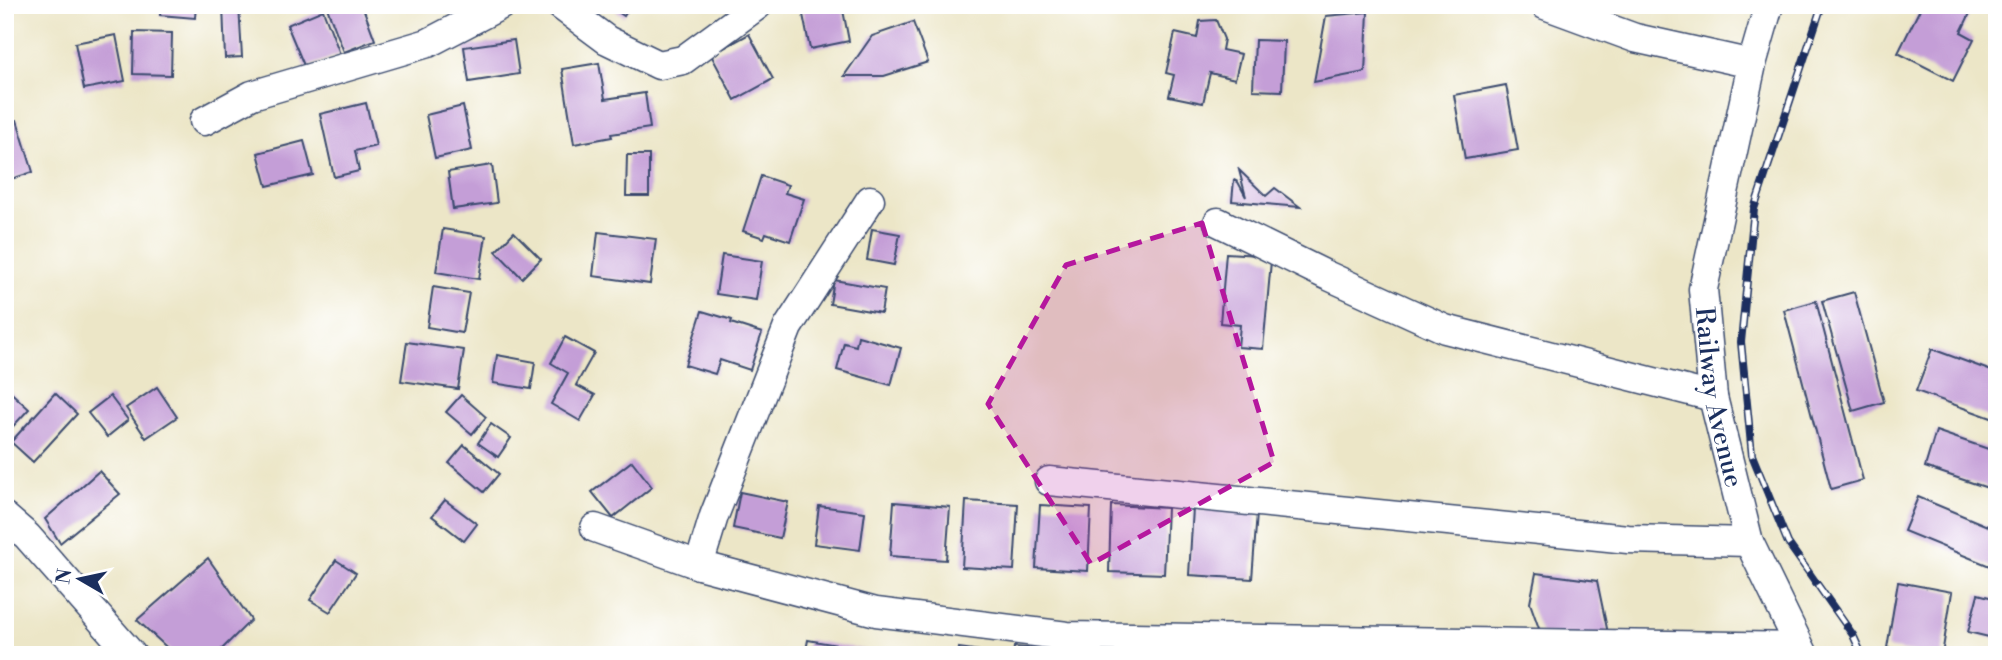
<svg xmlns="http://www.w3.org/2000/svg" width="2002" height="660" font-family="'Libre Bodoni',serif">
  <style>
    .building { fill: #c49ed7 }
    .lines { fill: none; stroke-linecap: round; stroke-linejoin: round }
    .minor-casing { stroke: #3a4a6e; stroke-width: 31 }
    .minor { stroke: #fff; stroke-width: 28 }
    .rail-casing { stroke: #1b2f5e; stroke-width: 8 }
    .rail { stroke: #fff; stroke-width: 5; stroke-dasharray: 16; stroke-linecap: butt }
    .marked { fill: #b5179e; fill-opacity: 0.2; stroke: #b5179e; stroke-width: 5; stroke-dasharray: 14 9; stroke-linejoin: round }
    .labels { text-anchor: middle; stroke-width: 6; stroke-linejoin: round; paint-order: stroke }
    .street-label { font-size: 26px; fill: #1b2f5e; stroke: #fff }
  </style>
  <rect width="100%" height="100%" fill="#fff"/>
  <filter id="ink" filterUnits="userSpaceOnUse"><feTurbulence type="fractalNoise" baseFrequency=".0143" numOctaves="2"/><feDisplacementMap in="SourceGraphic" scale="14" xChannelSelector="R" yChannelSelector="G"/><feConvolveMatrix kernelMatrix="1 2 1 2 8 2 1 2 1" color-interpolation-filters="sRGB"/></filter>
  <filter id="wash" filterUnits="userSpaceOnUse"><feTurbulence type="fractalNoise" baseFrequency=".00686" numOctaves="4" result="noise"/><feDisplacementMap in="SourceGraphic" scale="28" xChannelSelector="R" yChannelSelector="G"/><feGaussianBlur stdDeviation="1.57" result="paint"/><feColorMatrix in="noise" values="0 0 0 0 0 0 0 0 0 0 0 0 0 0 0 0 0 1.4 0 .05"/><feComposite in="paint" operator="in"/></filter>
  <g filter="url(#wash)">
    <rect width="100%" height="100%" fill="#ece6c7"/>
    <g id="blocks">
      <g class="building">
        <polygon points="161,5 196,5 195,18 160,15"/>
        <polygon points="223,5 239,5 242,57 225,58"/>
        <polygon points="326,5 362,5 375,40 344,52"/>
        <polygon points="608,5 631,5 624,16"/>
        <polygon points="801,5 842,5 849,41 810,49"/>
        <polygon points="1922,5 1974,5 1961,32 1974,39 1953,81 1898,53"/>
        <polygon points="323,10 340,54 305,68 287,25"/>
        <polygon points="1368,12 1365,72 1314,82 1326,16"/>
        <polygon points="1216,20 1224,39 1222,50 1241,54 1235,79 1210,73 1203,103 1169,96 1174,75 1166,73 1175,33 1197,38 1200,21"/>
        <polygon points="913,22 928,62 884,76 844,76 872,36"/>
        <polygon points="134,32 172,33 171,75 133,74"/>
        <polygon points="749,34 773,79 735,100 711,55"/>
        <polygon points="116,35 125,81 84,89 75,43"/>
        <polygon points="514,40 519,74 469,82 464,47"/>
        <polygon points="1255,40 1284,41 1282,91 1253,90"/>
        <polygon points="599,63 605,99 645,93 650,128 611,134 612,137 574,144 562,69"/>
        <polygon points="1506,85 1518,150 1465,159 1454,95"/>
        <polygon points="366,103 376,146 355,151 359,171 334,177 320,114"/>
        <polygon points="463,106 472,150 435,158 426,115"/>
        <polygon points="17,120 33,172 5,181 5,123"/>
        <polygon points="304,141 313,175 267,186 258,153"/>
        <polygon points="627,155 649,155 649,196 626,196"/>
        <polygon points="492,165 497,203 453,209 448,172"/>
        <polygon points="1239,170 1266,196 1275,188 1300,207 1232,201 1234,180 1238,182 1246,197"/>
        <polygon points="761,176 788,185 785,193 804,199 790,241 766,233 764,238 743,231"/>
        <polygon points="443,229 486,236 479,279 436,272"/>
        <polygon points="872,229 900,234 894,265 867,260"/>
        <polygon points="514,232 541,259 522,278 496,251"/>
        <polygon points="598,232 656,239 650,284 593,276"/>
        <polygon points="1226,253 1259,255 1271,261 1263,349 1238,347 1240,325 1220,323"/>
        <polygon points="722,255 762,261 756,300 716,294"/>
        <polygon points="834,280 885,289 881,313 830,304"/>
        <polygon points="433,287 469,293 462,333 427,327"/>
        <polygon points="1854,292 1884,402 1853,411 1822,301"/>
        <polygon points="1816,301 1863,480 1831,489 1784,310"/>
        <polygon points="702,311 732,320 731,323 762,333 750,370 720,360 715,374 685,365"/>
        <polygon points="858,336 901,348 891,385 837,370 844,343 856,346"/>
        <polygon points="565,337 594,353 576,385 595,395 580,421 551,404 568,373 551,363"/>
        <polygon points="407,342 464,350 458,389 401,381"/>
        <polygon points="1932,349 1997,373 1997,420 1916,391"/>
        <polygon points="497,355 535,362 531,389 493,383"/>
        <polygon points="5,387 29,409 5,435"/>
        <polygon points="157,387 177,417 146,438 126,408"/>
        <polygon points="55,393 77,414 33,462 11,442"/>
        <polygon points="461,395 486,417 472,434 446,412"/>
        <polygon points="110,396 128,420 107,437 88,413"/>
        <polygon points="491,424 511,438 498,457 478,443"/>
        <polygon points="1936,431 1997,452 1997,491 1925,467"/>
        <polygon points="464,445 499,474 484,492 449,463"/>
        <polygon points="632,461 652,487 613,518 592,492"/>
        <polygon points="99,471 120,494 60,543 45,519"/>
        <polygon points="740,492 788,502 780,538 733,528"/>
        <polygon points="1918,497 1997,530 1997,569 1904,531"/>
        <polygon points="445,500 477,524 464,541 432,516"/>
        <polygon points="966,501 1018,504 1014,570 962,567"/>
        <polygon points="894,502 950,507 946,560 890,556"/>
        <polygon points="1040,505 1091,508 1088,571 1036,568"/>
        <polygon points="1111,505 1167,508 1164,574 1109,572"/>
        <polygon points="819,506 865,512 860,550 814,544"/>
        <polygon points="1193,508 1257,513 1252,579 1189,575"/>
        <polygon points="208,558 251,620 216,655 175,655 137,620"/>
        <polygon points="336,560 356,573 330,612 310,600"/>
        <polygon points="1536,573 1597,581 1609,638 1541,634 1530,603"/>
        <polygon points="1898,582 1952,592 1942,655 1930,655 1887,648"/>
        <polygon points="1978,594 1997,599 1997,639 1968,632"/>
        <polygon points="808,640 866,650 866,655 805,655"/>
        <polygon points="1014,647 1078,652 1078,655 1013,655"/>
        <polygon points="959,648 995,653 995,655 958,655"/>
      </g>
    </g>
  </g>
  <g filter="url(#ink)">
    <use href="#blocks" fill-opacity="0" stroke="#3a4a6e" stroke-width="2"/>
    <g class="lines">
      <defs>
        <g id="minor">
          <polyline points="560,5 607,40 659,65 683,60 758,5"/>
          <polyline points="1545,5 1635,38 1752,64"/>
          <path id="s1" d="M1769,5L1752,64L1703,289L1713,397L1749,542L1804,655"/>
          <polyline points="204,121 252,95 428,43 501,5"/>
          <polyline points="1218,222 1324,274 1445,329 1713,397"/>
          <polyline points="1049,481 1628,539 1749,542"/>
          <polyline points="5,517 27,536 132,655"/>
          <polyline points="595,528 699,565 876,612 1067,636 1799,647"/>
          <polyline points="699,565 714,516 788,327 870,200"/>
        </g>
      </defs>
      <use href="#minor" class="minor-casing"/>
      <use href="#minor" class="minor"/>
      <defs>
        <polyline id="rail" points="1822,5 1754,209 1741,342 1752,455 1788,543 1853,635 1862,655"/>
      </defs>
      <use href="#rail" class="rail-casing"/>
      <use href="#rail" class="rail"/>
    </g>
  </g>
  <path class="marked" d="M1202,223L1274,462L1091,564L988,404L1066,265Z"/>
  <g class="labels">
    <g class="street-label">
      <text dy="9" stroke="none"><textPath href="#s1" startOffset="401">Railway Avenue</textPath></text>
    </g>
  </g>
  <rect width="2002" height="660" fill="none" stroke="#fff" stroke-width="28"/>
  <g transform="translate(80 579) rotate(279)" stroke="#ffffff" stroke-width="5" paint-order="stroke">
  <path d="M0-5L12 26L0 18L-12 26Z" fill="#1b2f5e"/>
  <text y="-10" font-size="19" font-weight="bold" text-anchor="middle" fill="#1b2f5e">N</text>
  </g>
</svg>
